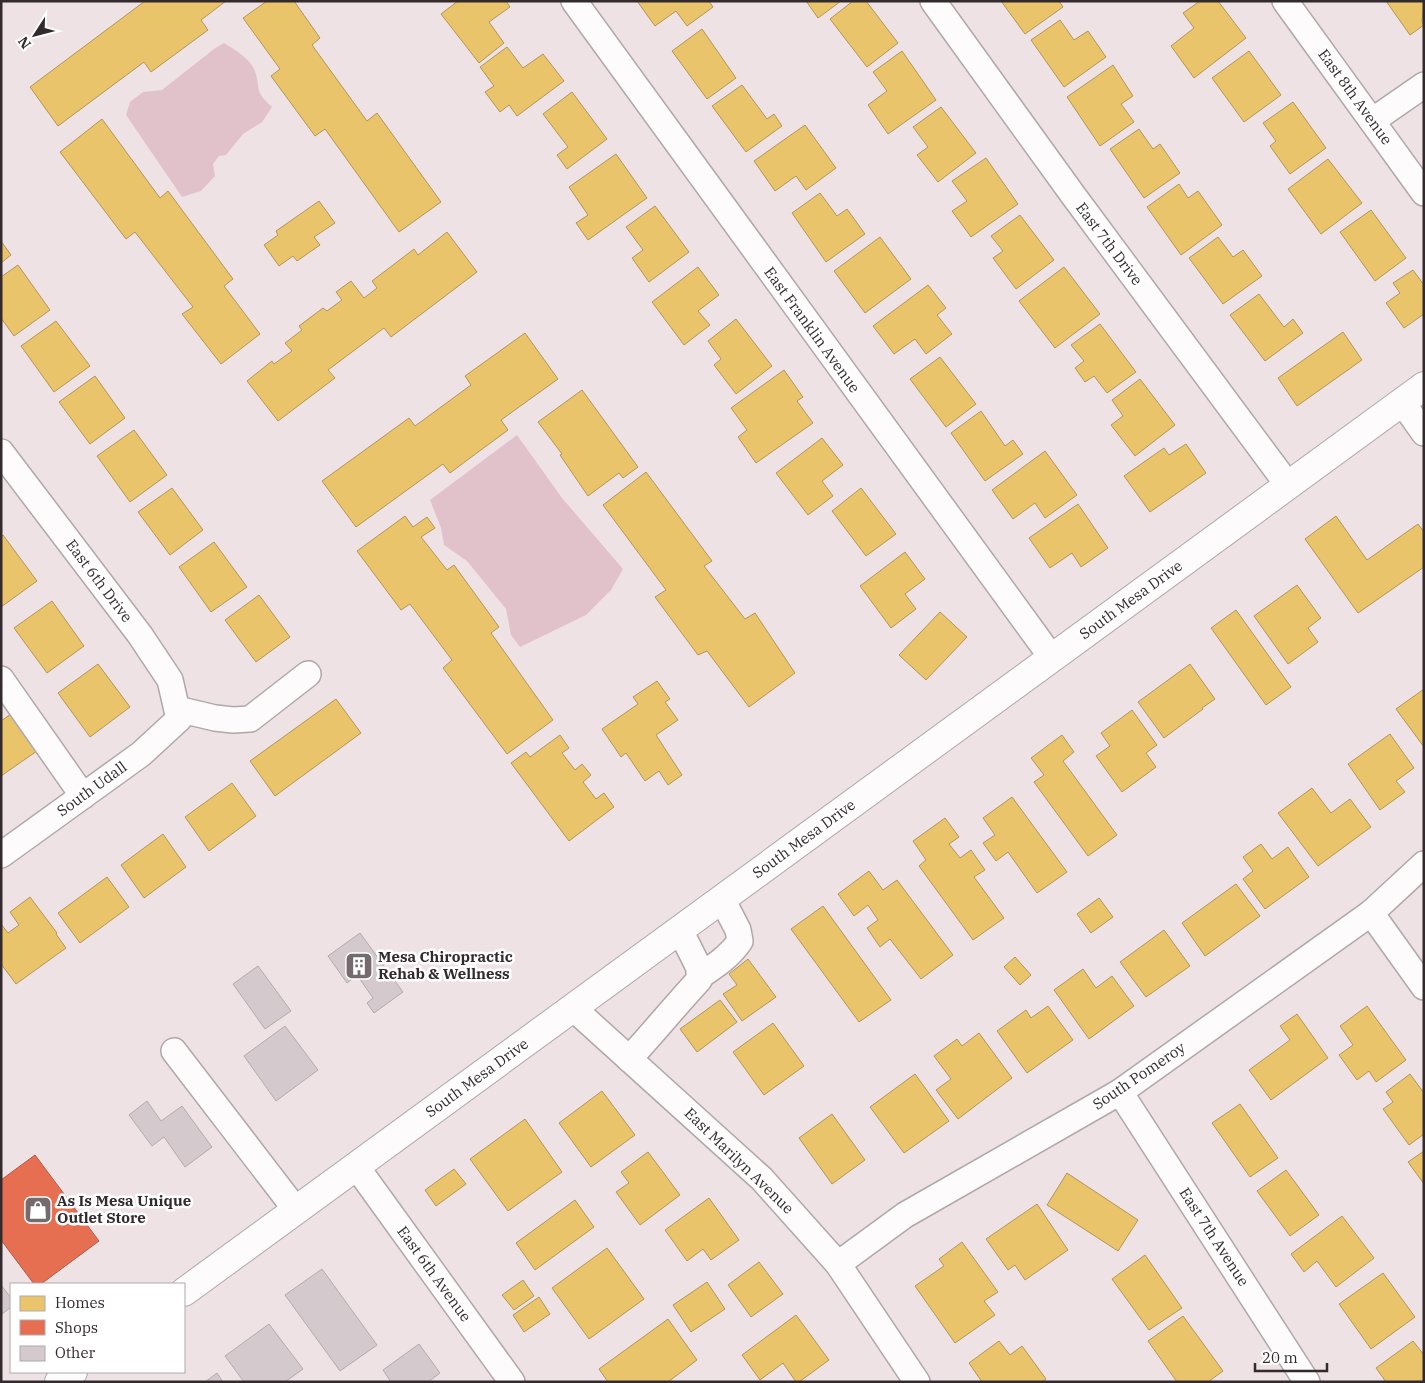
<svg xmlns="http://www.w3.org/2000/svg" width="1425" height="1383" font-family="'IBM Plex Serif',serif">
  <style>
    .green { fill: #e2c2ca }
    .homes { fill: #e9c46a; stroke: #b29658 }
    .shops { fill: #e76f51; stroke: #b15a46 }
    .building { fill: #d4cacd; stroke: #b4aaac }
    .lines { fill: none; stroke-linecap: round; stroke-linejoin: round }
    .minor-casing { stroke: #b1a7a9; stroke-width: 28 }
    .major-casing { stroke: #b1a7a9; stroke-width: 30 }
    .minor { stroke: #fdfbfb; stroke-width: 25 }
    .major { stroke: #fdfbfb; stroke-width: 28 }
    .labels { text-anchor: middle; stroke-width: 5; stroke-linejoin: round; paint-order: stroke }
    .street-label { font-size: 15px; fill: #332a2d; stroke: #fff }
    .poi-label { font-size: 15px; font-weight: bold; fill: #332a2d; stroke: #fff; text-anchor: start }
  </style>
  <rect width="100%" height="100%" fill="#efe2e5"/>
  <g class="green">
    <path d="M224,43C234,49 249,58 254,69C262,88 252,89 272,107L262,122L243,134L226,155L219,156L213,164L215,176L201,191L182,197L126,115L130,102L143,92L162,90L214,49Z"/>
    <polygon points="517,435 562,498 623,569 611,590 586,615 520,647 511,635 506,609 467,561 444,545 441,528 430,500"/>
  </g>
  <g class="homes">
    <polygon points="145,1 226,1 201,20 208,30 151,72 144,62 58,126 30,87"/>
    <polygon points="267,1 294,1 320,38 312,45 367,121 377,113 441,202 399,232 325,129 315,136 271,76 280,69 243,18"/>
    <polygon points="458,1 506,1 510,7 489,22 504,43 479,63 441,14"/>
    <polygon points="637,1 709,1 713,7 687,26 676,11 655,26"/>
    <polygon points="806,1 841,1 818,18"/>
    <polygon points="853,1 866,1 898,43 867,67 830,19"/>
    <polygon points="1001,1 1059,1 1063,7 1025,34"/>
    <polygon points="1200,1 1218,1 1246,38 1194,78 1171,46 1194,28 1183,13"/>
    <polygon points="1386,1 1424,1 1422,22 1424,25 1410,35"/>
    <polygon points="1060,20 1074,40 1088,31 1106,57 1064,87 1031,40"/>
    <polygon points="702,29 736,78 707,99 672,51"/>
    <polygon points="507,47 523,68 543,54 564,81 517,116 509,105 500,112 485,92 494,86 480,67"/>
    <polygon points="902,51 936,100 888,134 868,105 887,91 873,72"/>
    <polygon points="1249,51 1281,95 1244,122 1212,78"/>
    <polygon points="1113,65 1133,96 1121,104 1134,122 1100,146 1067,97"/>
    <polygon points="742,85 767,119 774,114 782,126 746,152 712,106"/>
    <polygon points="572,92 607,139 567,169 557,155 568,147 543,114"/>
    <polygon points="1293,102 1326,148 1290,174 1270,146 1276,141 1263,123"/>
    <polygon points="941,107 976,153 938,182 917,155 928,147 913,127"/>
    <polygon points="102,119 160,198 168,191 233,279 224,286 260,334 221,364 182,314 193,307 135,232 126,239 60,152"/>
    <polygon points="805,125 836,168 806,190 796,176 775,191 754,161"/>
    <polygon points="1139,129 1153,149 1160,144 1180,173 1144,198 1110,149"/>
    <polygon points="616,154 647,198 588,240 576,223 588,215 569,187"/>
    <polygon points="986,158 1018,204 971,237 952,211 967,201 952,181"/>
    <polygon points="1328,159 1362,203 1321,234 1288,189"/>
    <polygon points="1179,184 1188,198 1198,191 1222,225 1181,255 1147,207"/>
    <polygon points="820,193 837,216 847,209 865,234 826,262 792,213"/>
    <polygon points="319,201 335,223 314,237 320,245 297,261 293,256 279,266 264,245 278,235 276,231"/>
    <polygon points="655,206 689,252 649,282 632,258 643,250 626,227"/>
    <polygon points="1371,210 1406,258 1375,281 1340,232"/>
    <polygon points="1020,215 1054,260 1016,289 993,258 1003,251 991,236"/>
    <polygon points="447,232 477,272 391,337 384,328 328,370 335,378 278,421 247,381 272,361 274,364 292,351 285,343 302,330 299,326 323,308 327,311 342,300 336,292 351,281 364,298 377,288 372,281 414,249 418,255"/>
    <polygon points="880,237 911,279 865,313 834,271"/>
    <polygon points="1218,237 1233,257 1243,250 1262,276 1223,304 1189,258"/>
    <polygon points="1,241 11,255 1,263"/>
    <polygon points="18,265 50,310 14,336 1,318 1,277"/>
    <polygon points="698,267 719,295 698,311 710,325 684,345 652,302"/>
    <polygon points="1064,267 1100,314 1055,348 1019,301"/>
    <polygon points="1413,270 1424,285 1424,314 1404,328 1386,303 1400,293 1393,283"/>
    <polygon points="928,285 946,308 937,315 952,334 926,354 915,339 894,354 873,326"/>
    <polygon points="1259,294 1284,327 1293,319 1303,333 1265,361 1230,315"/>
    <polygon points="736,319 772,366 736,394 714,365 721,359 708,341"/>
    <polygon points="56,321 90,366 54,392 21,346"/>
    <polygon points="1100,324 1136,372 1107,393 1094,376 1085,382 1075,368 1084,361 1071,345"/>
    <polygon points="1343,332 1362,360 1297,406 1278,378"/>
    <polygon points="525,333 558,379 501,420 508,430 466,461 450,473 443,464 356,527 322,481 409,418 415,426 471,385 465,376"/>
    <polygon points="940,357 976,404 946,427 910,379"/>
    <polygon points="784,370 803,397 797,401 813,423 756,463 738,437 747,430 731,408"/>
    <polygon points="95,376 125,418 90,444 59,402"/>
    <polygon points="1140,379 1175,425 1135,456 1111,425 1123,416 1112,400"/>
    <polygon points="582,390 638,467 623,478 619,473 588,496 560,455 562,454 538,422"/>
    <polygon points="981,411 1005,446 1013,440 1023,454 985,481 951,433"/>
    <polygon points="134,430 167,475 130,502 97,456"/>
    <polygon points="822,438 843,465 822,481 833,496 808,515 776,473"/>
    <polygon points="1186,444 1206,473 1150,512 1124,476 1164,448 1169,455"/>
    <polygon points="1045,451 1077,495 1045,518 1035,503 1013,519 992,490"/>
    <polygon points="646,472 712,561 704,566 745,619 755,613 795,673 749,707 707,651 698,655 655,597 666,590 603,505"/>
    <polygon points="172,488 203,530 170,555 138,512"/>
    <polygon points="861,488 896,534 866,556 832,511"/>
    <polygon points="1078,504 1108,548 1081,567 1072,553 1050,568 1029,538"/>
    <polygon points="405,516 413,527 427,517 435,528 421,537 447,570 454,565 499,627 491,633 553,720 507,754 443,668 452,660 410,604 401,610 357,551"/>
    <polygon points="1336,516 1367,560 1418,524 1424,532 1424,567 1358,613 1305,539"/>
    <polygon points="3,535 37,581 1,607 1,536"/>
    <polygon points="214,542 247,587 211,612 179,567"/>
    <polygon points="905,552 925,579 905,594 916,609 891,628 860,586"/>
    <polygon points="1297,585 1321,618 1308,628 1318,642 1288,664 1254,616"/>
    <polygon points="259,595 290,637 256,662 225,620"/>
    <polygon points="52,601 84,646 47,673 14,628"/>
    <polygon points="1236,610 1291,687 1266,705 1211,628"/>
    <polygon points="940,612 967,637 926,680 899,655"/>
    <polygon points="98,664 130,707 90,737 58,693"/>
    <polygon points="1190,664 1215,699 1202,708 1203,709 1164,738 1138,702"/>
    <polygon points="657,681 670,699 665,702 678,720 656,735 682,775 668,785 659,771 645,781 626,753 621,757 602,729 638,704 633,697"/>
    <polygon points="1424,689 1424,747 1396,709"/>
    <polygon points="336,699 361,733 275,796 250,761"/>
    <polygon points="1132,710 1157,745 1146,753 1156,767 1122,792 1096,756 1110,746 1101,733"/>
    <polygon points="11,714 37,751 1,776 1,721"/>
    <polygon points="1390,734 1414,768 1396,781 1405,792 1380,810 1348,764"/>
    <polygon points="560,735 569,748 562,753 575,770 582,764 591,775 583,782 596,799 604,793 614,807 569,841 511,763 526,752 530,757"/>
    <polygon points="1062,735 1074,752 1063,761 1117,835 1088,856 1034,782 1044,775 1031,758"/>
    <polygon points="232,783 256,816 209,851 185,817"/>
    <polygon points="1312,788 1331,813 1350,799 1371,827 1318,866 1278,813"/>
    <polygon points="1012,797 1067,872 1037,893 1008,852 996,861 983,843 995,835 983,818"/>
    <polygon points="945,818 959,837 949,844 960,858 971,850 985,870 974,877 1004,918 973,940 919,866 926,860 913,841"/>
    <polygon points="163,834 186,867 144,898 121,865"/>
    <polygon points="1261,844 1272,859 1288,847 1309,877 1265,909 1243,879 1253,871 1243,857"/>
    <polygon points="869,871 883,890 897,880 953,955 921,979 890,939 880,947 867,928 878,920 868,905 854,916 838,894"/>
    <polygon points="107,877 129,907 80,943 58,913"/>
    <polygon points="1236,884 1260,916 1205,956 1182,923"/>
    <polygon points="30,897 57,933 56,934 66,948 16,984 1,964 1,924 8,933 19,925 10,912"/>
    <polygon points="1099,898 1113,917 1091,933 1077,914"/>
    <polygon points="823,906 891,1000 859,1022 791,929"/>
    <polygon points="1164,930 1190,966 1146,997 1120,962"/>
    <polygon points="1015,957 1031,975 1020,985 1004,967"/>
    <polygon points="748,959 776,997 742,1021 723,994 737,985 729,974"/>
    <polygon points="1083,969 1096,988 1112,976 1134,1006 1089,1039 1054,990"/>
    <polygon points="720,1000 737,1022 697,1052 680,1029"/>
    <polygon points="1048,1006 1073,1040 1027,1073 997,1031 1026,1010 1031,1018"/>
    <polygon points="1367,1006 1406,1060 1376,1082 1369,1071 1357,1080 1339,1055 1353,1045 1340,1026"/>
    <polygon points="1297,1014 1328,1058 1271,1100 1249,1070 1290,1040 1280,1026"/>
    <polygon points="773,1023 804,1066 764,1095 733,1052"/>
    <polygon points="979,1033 1012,1078 958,1119 936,1090 951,1079 934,1056 957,1039 962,1046"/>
    <polygon points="915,1074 949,1121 904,1153 870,1107"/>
    <polygon points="1410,1074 1424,1093 1424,1134 1409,1145 1383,1109 1393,1102 1386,1092"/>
    <polygon points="602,1091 635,1135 591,1167 559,1123"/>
    <polygon points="1240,1104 1278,1158 1250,1177 1212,1123"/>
    <polygon points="832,1114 865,1160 832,1184 799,1138"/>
    <polygon points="525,1119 562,1172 508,1211 470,1159"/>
    <polygon points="1424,1151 1424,1184 1408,1162"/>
    <polygon points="648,1152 680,1195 640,1225 616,1192 629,1183 621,1172"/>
    <polygon points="454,1169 466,1184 436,1206 425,1190"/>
    <polygon points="1286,1170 1319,1215 1290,1236 1257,1191"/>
    <polygon points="1067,1173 1138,1220 1118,1251 1047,1205"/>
    <polygon points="709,1198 739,1240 711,1260 703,1249 687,1261 665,1230"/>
    <polygon points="575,1200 594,1227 535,1270 516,1243"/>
    <polygon points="1037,1204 1068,1250 1025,1280 1015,1265 1008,1270 986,1239"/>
    <polygon points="1342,1216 1374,1258 1336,1287 1317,1261 1304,1272 1291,1254"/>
    <polygon points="962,1242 998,1292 984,1301 995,1315 955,1343 915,1286 944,1266 939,1259"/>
    <polygon points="607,1248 644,1299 589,1339 552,1288"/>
    <polygon points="1145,1255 1182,1308 1149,1330 1112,1279"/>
    <polygon points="759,1262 783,1294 751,1317 728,1285"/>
    <polygon points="1383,1273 1415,1317 1371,1349 1339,1304"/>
    <polygon points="523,1280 534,1296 514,1310 502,1295"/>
    <polygon points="707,1282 725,1309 691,1332 673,1305"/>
    <polygon points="539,1297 550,1314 524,1332 513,1315"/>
    <polygon points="796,1315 829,1360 799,1382 796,1382 783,1363 760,1380 742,1355"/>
    <polygon points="1183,1316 1223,1371 1208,1382 1177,1382 1148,1341"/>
    <polygon points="668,1319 697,1360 668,1382 608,1382 599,1369"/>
    <polygon points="999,1341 1010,1355 1022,1346 1046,1379 1042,1382 982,1382 969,1363"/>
    <polygon points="1413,1341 1424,1355 1424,1382 1386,1382 1376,1368"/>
  </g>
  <polygon class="shops" points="35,1155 99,1241 41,1284 34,1284 1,1240 1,1180"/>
  <g class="building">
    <polygon points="360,933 403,992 374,1013 367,1003 373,998 357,975 347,983 328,956"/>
    <polygon points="258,966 291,1011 265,1029 233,984"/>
    <polygon points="285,1026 318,1070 276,1101 244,1056"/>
    <polygon points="147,1101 161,1121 182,1106 212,1147 185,1167 164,1137 152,1146 129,1115"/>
    <polygon points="322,1269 377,1345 340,1371 285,1295"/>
    <polygon points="1,1285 11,1298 11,1307 1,1315"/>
    <polygon points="269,1324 303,1369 285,1382 244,1382 225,1356"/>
    <polygon points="419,1344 440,1373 428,1382 391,1382 383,1370"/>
    <polygon points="217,1373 223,1382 205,1382"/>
  </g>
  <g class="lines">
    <defs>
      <g id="minor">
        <polyline points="574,1 1052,658"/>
        <polyline points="933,1 1073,195 1288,485"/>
        <polyline points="1285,1 1424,193"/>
        <polyline points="1372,121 1424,85"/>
        <polyline points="1402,402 1424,433"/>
        <polyline points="1,452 140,635 170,680 179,719 141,754 1,855"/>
        <polyline points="1,679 83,796"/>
        <polyline points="177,709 215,718 233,720 250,719 308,674"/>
        <polyline points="1371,913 1424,987"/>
        <path d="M700,976C715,966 730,956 740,941L738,930L722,899"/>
        <polyline points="573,1008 762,1179 838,1264 917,1382"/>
        <polyline points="174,1051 296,1210"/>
        <path d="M629,1059C653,1033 675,1006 699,980V968L680,930"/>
        <polyline points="1120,1092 1307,1382"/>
        <polyline points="356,1166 512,1382"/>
        <polyline points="838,1264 905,1215 1120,1092 1371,913 1424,864"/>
      </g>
      <g id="major">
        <polyline points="184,1292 1424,386"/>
        <polyline points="59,1382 73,1372"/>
      </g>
    </defs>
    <use href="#minor" class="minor-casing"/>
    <use href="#major" class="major-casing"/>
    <use href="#minor" class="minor"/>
    <use href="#major" class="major"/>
  </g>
  <defs>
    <symbol id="building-square" viewBox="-11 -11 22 22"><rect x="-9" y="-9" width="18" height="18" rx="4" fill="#756a6d" stroke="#fff"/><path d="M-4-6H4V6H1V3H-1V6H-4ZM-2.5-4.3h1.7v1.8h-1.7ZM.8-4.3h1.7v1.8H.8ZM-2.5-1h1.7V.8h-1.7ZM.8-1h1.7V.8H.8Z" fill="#fff"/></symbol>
    <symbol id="shop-square" viewBox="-11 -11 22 22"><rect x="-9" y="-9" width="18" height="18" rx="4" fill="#756a6d" stroke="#fff"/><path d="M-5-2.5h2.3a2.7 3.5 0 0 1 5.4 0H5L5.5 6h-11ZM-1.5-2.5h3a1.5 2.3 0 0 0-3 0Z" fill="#fff"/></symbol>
  </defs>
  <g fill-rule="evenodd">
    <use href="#building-square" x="343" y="950" width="32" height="32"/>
    <use href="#shop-square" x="22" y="1194" width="32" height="32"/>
  </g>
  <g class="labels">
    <g class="street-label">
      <text transform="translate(1355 97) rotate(54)" y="5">East 8th Avenue</text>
      <text transform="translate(1109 244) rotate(53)" y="5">East 7th Drive</text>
      <text transform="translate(812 330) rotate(54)" y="5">East Franklin Avenue</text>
      <text transform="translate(99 581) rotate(53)" y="5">East 6th Drive</text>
      <text transform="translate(1131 600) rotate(-36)" y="5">South Mesa Drive</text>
      <text transform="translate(92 789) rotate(-36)" y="5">South Udall</text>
      <text transform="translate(804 839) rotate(-36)" y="5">South Mesa Drive</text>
      <text transform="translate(1139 1076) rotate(-34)" y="5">South Pomeroy</text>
      <text transform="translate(477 1078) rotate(-36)" y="5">South Mesa Drive</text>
      <text transform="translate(739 1161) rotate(44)" y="5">East Marilyn Avenue</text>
      <text transform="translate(1214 1237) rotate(57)" y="5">East 7th Avenue</text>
      <text transform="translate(434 1274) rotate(54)" y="5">East 6th Avenue</text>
    </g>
    <g class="poi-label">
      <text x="378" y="962">Mesa Chiropractic<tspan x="378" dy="17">Rehab &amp; Wellness</tspan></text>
      <text x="57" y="1206">As Is Mesa Unique<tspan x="57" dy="17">Outlet Store</tspan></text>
    </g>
  </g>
  <rect width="1425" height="1383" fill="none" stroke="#332a2d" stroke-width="5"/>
  <rect x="10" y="1283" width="175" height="90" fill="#ffffff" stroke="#adaaab"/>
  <rect x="20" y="1296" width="25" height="15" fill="#e9c46a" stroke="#adaaab"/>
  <text x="55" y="1308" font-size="15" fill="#332a2d">Homes</text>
  <rect x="20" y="1320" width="25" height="15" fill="#e76f51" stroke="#adaaab"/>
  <text x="55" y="1333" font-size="15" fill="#332a2d">Shops</text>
  <rect x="20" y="1346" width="25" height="15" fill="#d4cacd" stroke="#adaaab"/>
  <text x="55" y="1358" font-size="15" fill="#332a2d">Other</text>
  <g transform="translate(35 35) rotate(234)" stroke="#ffffff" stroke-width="4" paint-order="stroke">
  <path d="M0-4L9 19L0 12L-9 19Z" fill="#332a2d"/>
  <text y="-8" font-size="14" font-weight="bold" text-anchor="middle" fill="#332a2d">N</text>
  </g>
  <path d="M1255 1363v8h72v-8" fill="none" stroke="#332a2d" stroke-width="2.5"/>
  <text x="1262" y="1363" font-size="15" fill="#332a2d" stroke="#ffffff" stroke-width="4" paint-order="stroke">20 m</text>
</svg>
